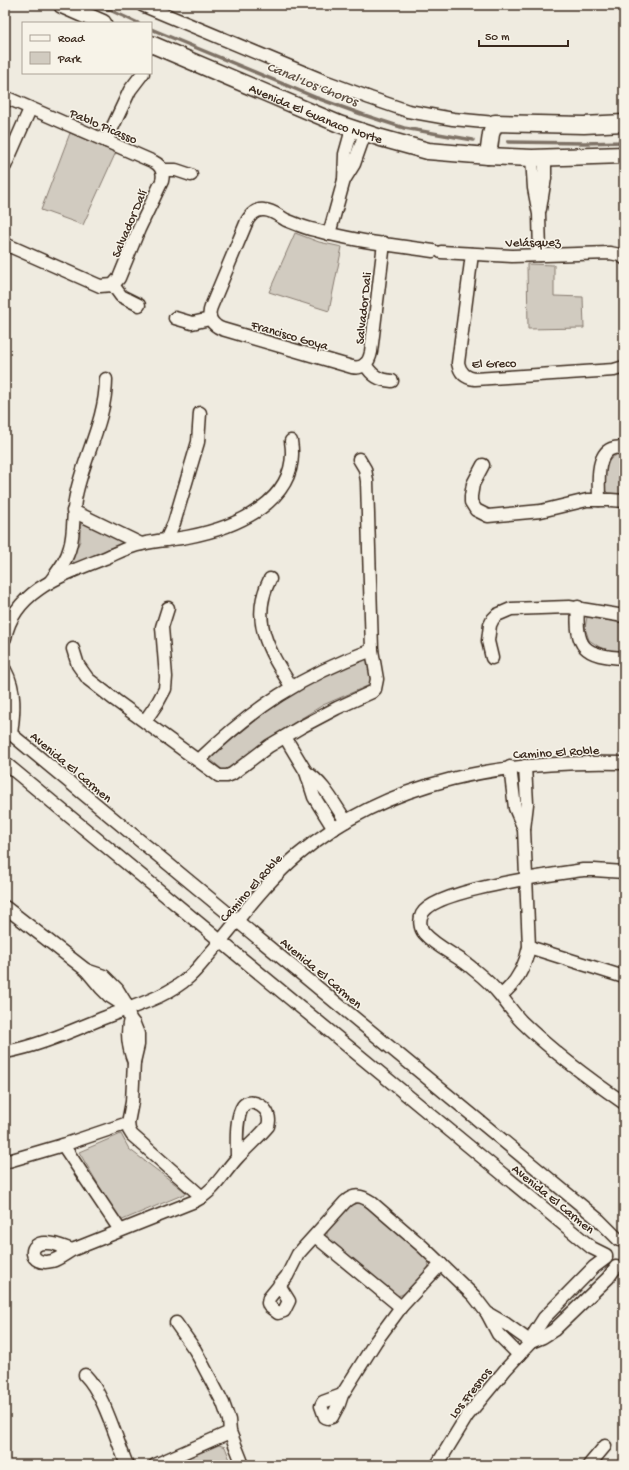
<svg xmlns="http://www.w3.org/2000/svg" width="629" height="1470" font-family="'Gochi Hand',sans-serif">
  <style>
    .green { fill: #d1cbc0; stroke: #867a6f }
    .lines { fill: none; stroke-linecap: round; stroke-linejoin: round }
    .stream { stroke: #7e7266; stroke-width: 3.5 }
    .street-casing { stroke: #3b2a1e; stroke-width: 15 }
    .secondary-casing { stroke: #3b2a1e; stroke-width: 19 }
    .street { stroke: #f7f3e8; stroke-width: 12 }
    .secondary { stroke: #f7f3e8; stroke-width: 16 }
    .labels { text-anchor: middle; stroke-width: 3; stroke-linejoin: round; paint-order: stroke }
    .street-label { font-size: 13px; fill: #3b2a1e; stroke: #f7f3e8 }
    .water-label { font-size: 14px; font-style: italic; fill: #625448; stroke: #f7f3e8 }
  </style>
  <rect width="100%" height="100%" fill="#efebe0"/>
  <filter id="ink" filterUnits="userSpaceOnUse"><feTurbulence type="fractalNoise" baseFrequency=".025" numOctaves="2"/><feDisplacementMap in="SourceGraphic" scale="8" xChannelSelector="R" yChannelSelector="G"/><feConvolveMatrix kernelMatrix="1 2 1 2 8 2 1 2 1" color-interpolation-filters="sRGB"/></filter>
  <g filter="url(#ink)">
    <g class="green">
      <polygon points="70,133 116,152 83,225 41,210"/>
      <polygon points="295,233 319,242 342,247 329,311 269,292"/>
      <polygon points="527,264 554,265 554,296 583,297 584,328 528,329"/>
      <path d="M619,454H624V495L608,493L605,490C604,475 603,460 619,454Z"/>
      <polygon points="84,522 128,542 74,564 72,559 80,541 80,525"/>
      <polygon points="587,617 624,623 624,651 604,650 589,640 585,628"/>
      <polygon points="368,656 372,684 323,705 284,729 225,772 209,758 289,694"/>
      <polygon points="121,1134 129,1149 187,1193 120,1221 79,1152"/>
      <path d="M357,1202L364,1204L372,1209L425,1257C429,1262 430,1265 427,1270C419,1279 410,1295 396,1296L327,1239V1229L349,1205Z"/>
      <polygon points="219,1445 225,1447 232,1465 171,1465"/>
    </g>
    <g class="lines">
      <g class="stream">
        <polyline points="99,5 138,23"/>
        <polyline points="151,29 317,98 364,115 404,128 473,140"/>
        <polyline points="508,142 584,143 624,142"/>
      </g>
      <defs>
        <g id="street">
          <polyline points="142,5 324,81 370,98 408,111 453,119 495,123"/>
          <path d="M5,97L154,162C162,166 164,173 162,181L139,229L119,278L113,285L100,286L5,244"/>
          <polyline points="106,141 130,90 143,73"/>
          <polyline points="532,158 534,188 539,214 540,255"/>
          <polyline points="5,166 30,109"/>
          <polyline points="162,170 176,170 191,175"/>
          <polyline points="344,180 354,164 365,133"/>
          <polyline points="540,209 545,178 545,158"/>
          <polyline points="329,234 344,180 345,154 352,129"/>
          <path d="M384,243L371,352C369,363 363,369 352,367L222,329C212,325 207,317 211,307L247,221C251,214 256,209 264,210C272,210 279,216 286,220C296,224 305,228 315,230C353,241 394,245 433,251"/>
          <polyline points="441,252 512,256 610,253 620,255 624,258"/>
          <path d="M472,254L458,363C460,373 466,378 475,379L614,370L624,367"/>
          <polyline points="113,285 121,296 139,305"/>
          <polyline points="175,318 192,323 210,319"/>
          <path d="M365,364C372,376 379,380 392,381"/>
          <polyline points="483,465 473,484 471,496 471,502 476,510 488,516 541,511 587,500 611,500 624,501"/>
          <path d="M599,500C599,485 595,452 614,448C617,447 621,448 624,448"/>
          <polyline points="73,511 141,544"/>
          <polyline points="166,540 174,523 198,442 200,413"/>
          <path d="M270,579C249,620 269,651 291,686"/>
          <path d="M50,582C58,571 67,560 70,547C75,530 72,512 76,495C84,456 106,420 106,379"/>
          <path d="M578,607C575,648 584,656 624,658"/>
          <path d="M5,638C14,590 65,574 105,558C117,553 129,546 142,544C156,540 172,540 187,537C235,528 301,501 291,441"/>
          <polyline points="73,649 78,665 88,679 115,700 219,776 227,776 232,774 269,746 301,727 337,708 372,692 375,689 377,679 372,650 367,481 365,469 359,459"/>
          <polyline points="492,658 488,641 490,625 493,619 497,615 511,609 569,607 624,616"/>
          <path d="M5,670C16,690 14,712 11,734"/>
          <polyline points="145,721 158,702 165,689 166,677 162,627 168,608"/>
          <polyline points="5,729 599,1220 619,1240"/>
          <polyline points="285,737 306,772 314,797 334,829"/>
          <path d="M199,760C253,708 301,676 372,650"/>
          <polyline points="5,763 592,1248 606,1255"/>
          <polyline points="510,767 515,808 524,829"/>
          <path d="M306,772C324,783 334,804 346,821"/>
          <path d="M624,872L594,870H583C555,874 434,890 422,914C419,920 420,928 424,933C437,948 459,956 473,969C483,977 493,986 501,996C508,1005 514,1014 522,1022C553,1052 589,1079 624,1103"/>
          <polyline points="5,907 86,970 101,988 109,996 128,1008"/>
          <polyline points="529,947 624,977"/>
          <polyline points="86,970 104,976 117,989 125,1002 130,1019 134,1024 138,1034 138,1045 134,1062 132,1102 128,1123 129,1130 132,1135 202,1197"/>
          <path d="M501,995C517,983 525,967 529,947L524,829L527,804L525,766"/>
          <path d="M130,1019C126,1034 128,1047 134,1062"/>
          <path d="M5,1052C40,1046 73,1030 106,1017C134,1006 167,997 189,977C198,969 205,959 213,950C240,918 266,882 298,855C389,778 508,760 624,763"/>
          <polyline points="63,1145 120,1230"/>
          <polyline points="5,1162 63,1145 128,1123"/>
          <polyline points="315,1236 401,1307"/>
          <path d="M72,1250C64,1247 55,1243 47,1243C27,1241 28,1267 52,1261C59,1259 65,1254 72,1250L195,1201C216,1190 223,1173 238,1157C248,1146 259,1137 268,1126C274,1108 250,1096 243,1106C235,1118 237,1144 237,1158"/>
          <path d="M279,1285L289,1301L284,1311L278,1313L269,1306L268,1303L269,1298L287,1276L298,1254L345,1202C354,1194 361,1195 371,1202L423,1247L474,1296L487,1313L498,1334L519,1355"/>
          <polyline points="487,1313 506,1324 531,1342"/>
          <polyline points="176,1323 195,1350 223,1403 229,1420 230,1432 243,1465"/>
          <polyline points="531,1342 535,1332 544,1318 594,1267 606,1258"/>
          <path d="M85,1375C104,1394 116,1439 127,1465"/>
          <polyline points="342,1395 323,1402 321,1406 325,1417 328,1418 332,1417 339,1404 342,1395 376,1341 401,1307 441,1264"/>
          <polyline points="155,1465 230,1432"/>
          <polyline points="437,1465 467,1416 506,1369 531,1342 543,1337 554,1330 608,1278 616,1267"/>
          <polyline points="589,1465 605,1446"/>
        </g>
        <g id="secondary">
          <polyline points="62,5 103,23"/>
          <path id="s1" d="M151,44L339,124L381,138L428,151L488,156L532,158L624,155"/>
          <polyline points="488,156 491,134 495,123 584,125 624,123"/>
        </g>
      </defs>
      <use href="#street" class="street-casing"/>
      <use href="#secondary" class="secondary-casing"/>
      <use href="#street" class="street"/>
      <use href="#secondary" class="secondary"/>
    </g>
  </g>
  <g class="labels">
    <g class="street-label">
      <text dy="5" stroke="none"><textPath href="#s1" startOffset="179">Avenida El Guanaco Norte</textPath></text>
      <text transform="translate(104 125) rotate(23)" y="5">Pablo Picasso</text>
      <text transform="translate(128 223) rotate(-67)" y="5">Salvador Dalí</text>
      <text transform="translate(533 241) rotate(-1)" y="5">Velásquez</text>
      <text transform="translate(362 308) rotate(-84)" y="5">Salvador Dali</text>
      <text transform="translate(290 334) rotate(16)" y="5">Francisco Goya</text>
      <text transform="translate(494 362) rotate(-1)" y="5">El Greco</text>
      <text transform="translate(556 751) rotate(-3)" y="5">Camino El Roble</text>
      <text transform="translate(72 766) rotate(40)" y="5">Avenida El Carmen</text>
      <text transform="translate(250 887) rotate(-48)" y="5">Camino El Roble</text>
      <text transform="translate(322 972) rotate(40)" y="5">Avenida El Carmen</text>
      <text transform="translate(554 1198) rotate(39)" y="5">Avenida El Carmen</text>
      <text transform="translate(469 1392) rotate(-52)" y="5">Los Fresnos</text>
    </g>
    <g class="water-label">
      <text transform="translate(313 83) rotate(22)" y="5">Canal Los Choros</text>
    </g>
  </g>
  <rect width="629" height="1470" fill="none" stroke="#f7f3e8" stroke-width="20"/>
  <rect x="10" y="10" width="609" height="1450" fill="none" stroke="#3b2a1e" stroke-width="1.5" filter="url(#ink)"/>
  <rect x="22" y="22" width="130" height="52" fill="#f7f3e8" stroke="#aca397"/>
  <rect x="30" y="35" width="20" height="6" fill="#f7f3e8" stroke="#aca397"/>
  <text x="58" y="42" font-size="12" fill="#3b2a1e">Road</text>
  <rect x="30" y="52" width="20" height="12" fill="#d1cbc0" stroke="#aca397"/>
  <text x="58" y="62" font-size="12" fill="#3b2a1e">Park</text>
  <path d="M479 40v6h89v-6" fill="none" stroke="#3b2a1e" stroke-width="2"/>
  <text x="485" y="40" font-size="12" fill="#3b2a1e" stroke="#f7f3e8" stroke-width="3" paint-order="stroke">50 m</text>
</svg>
